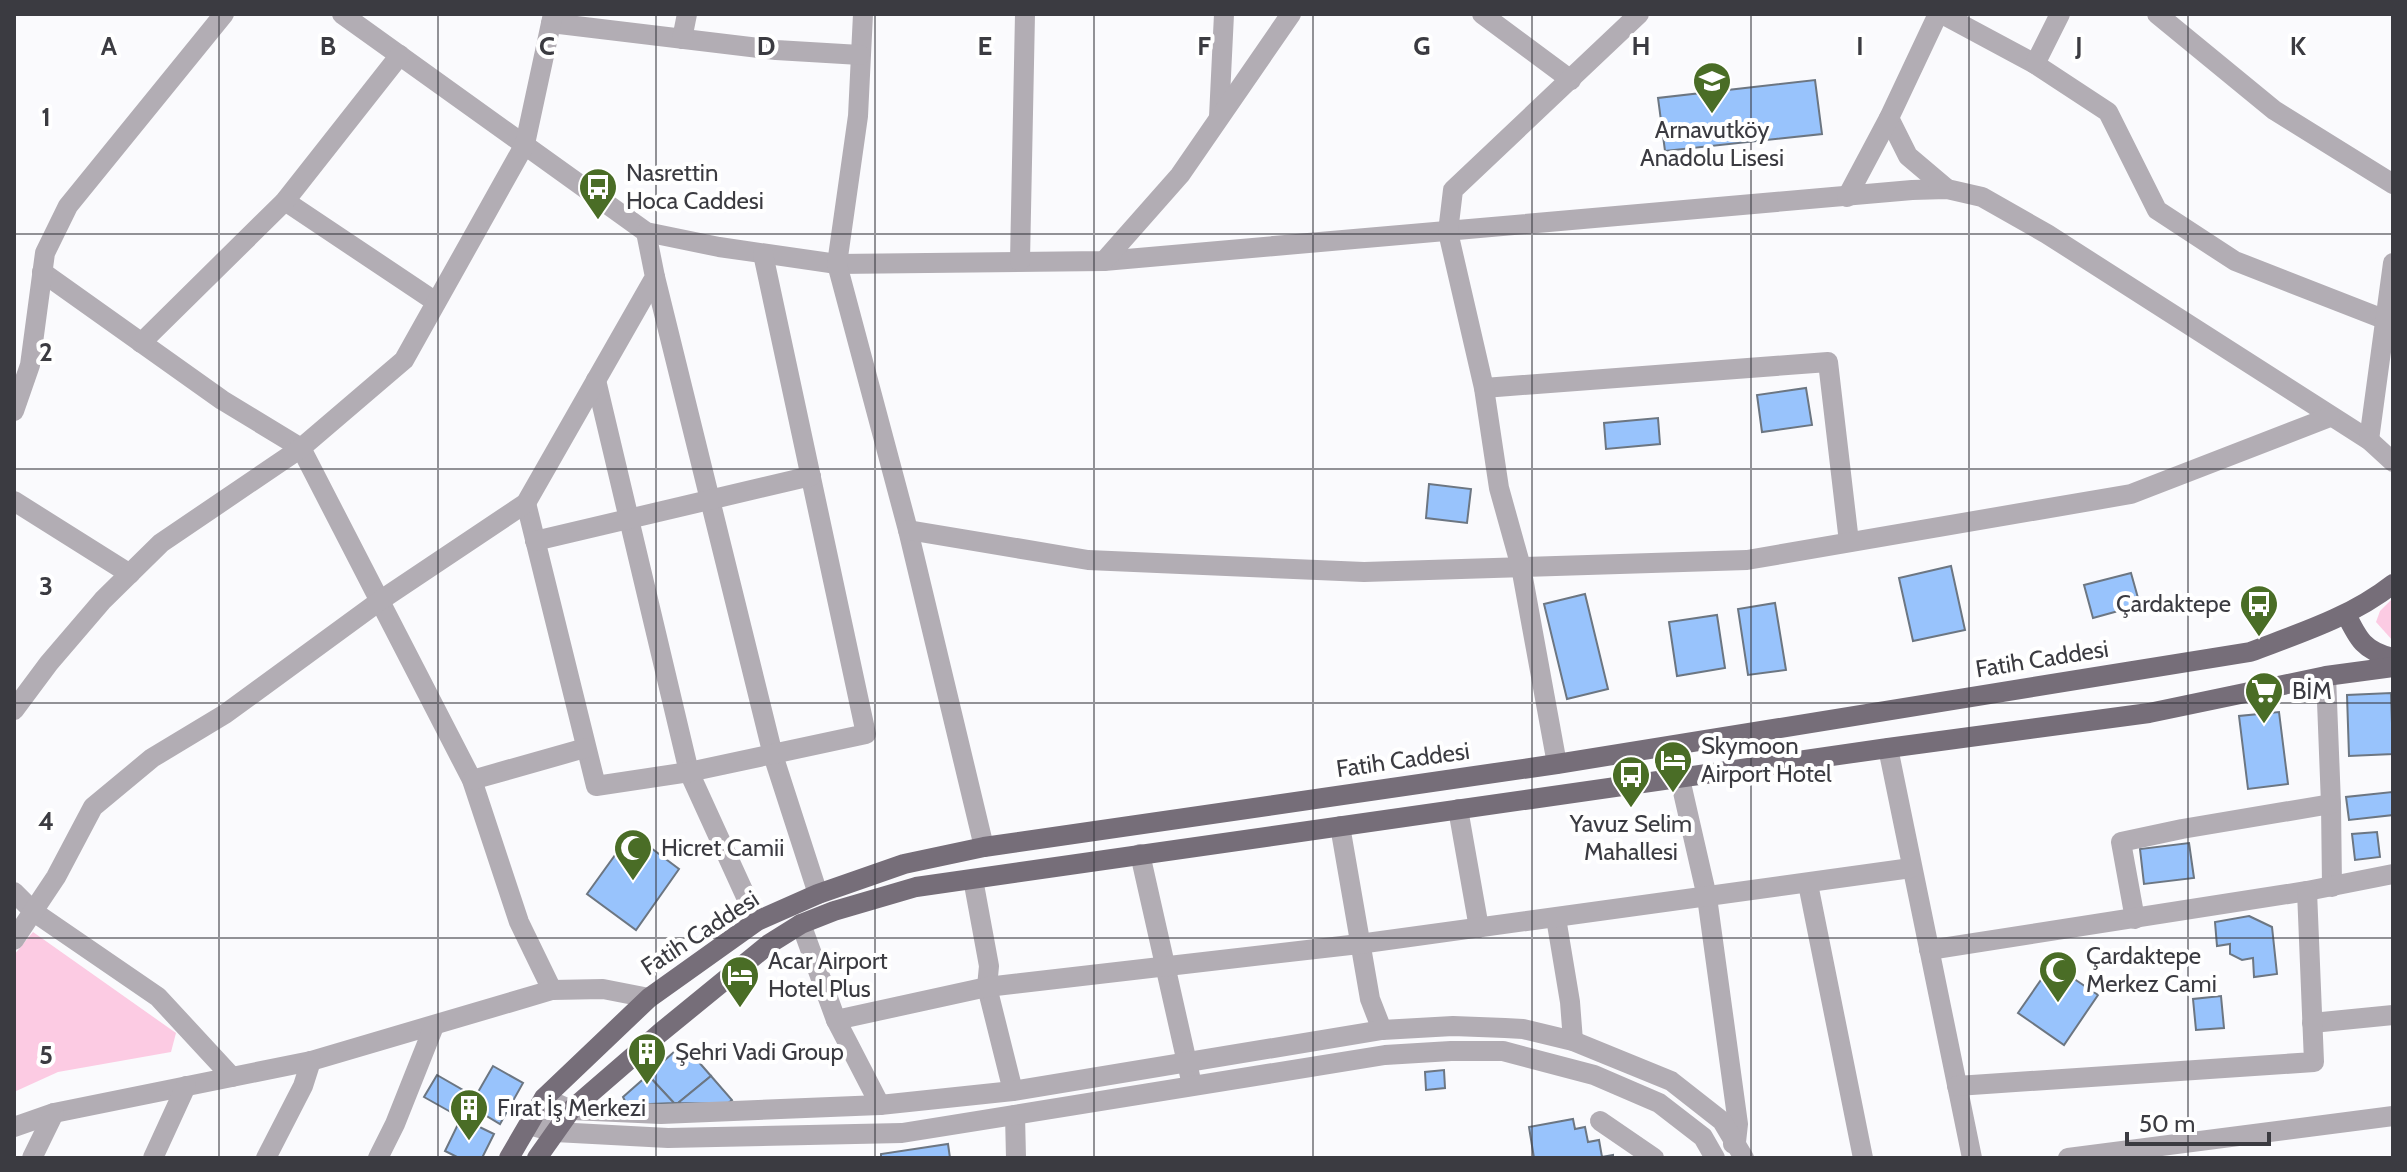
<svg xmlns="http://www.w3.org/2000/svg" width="2407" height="1172" font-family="Cabin,sans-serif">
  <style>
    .green { fill: #fccbe3 }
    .building { fill: #98c3fc; stroke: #6c7682; stroke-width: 2 }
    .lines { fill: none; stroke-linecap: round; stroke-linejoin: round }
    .minor { stroke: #b2adb4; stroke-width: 20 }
    .major { stroke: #766e79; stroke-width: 20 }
    .grid { fill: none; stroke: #3b3b41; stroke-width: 2; stroke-opacity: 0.55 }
    .labels { text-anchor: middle; stroke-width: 8; stroke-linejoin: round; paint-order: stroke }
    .poi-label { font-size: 24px; fill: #3b3b41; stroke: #fff; text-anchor: start }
    .street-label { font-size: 24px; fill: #3b3b41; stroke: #fff }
    .grid-label { font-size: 26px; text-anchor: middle; font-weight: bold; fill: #3b3b41; stroke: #fff; stroke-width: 8; stroke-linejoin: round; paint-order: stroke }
  </style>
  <rect width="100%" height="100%" fill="#fafafd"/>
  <g class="green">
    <polygon points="2393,598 2393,641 2376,622 2380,611"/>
    <polygon points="33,932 176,1033 171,1052 58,1072 14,1092 14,955"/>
  </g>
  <g class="building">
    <polygon points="1815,80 1822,134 1665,151 1658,98"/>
    <polygon points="1806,388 1812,425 1762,432 1757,395"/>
    <polygon points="1658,418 1660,444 1606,449 1604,423"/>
    <polygon points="1429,484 1471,489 1467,523 1426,518"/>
    <polygon points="1951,566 1965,630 1913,641 1899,578"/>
    <polygon points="2131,573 2140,605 2093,618 2084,585"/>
    <polygon points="1585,594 1608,689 1567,699 1544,604"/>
    <polygon points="1775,603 1786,670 1748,675 1738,609"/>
    <polygon points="1717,615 1725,668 1677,676 1669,622"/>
    <polygon points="2391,693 2393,754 2349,756 2347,695"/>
    <polygon points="2279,712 2288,784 2248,789 2239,716"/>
    <polygon points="2392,792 2393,815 2349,820 2346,797"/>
    <polygon points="2377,832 2380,857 2355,860 2352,834"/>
    <polygon points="631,833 679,869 636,930 587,894"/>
    <polygon points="2189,843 2194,878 2144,884 2140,849"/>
    <polygon points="2249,916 2272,927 2277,974 2254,977 2253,958 2242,960 2230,954 2230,944 2217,946 2215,922"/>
    <polygon points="2052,964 2098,995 2064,1045 2018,1013"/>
    <polygon points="2221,996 2224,1028 2196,1030 2193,999"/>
    <polygon points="683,1044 711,1076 678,1103 674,1103 648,1075"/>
    <polygon points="493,1066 523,1083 500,1124 470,1106"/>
    <polygon points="1444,1070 1445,1088 1426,1090 1425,1072"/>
    <polygon points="437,1075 468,1093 456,1115 424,1097"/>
    <polygon points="648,1075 674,1103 627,1105 623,1097"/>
    <polygon points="711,1076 732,1100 727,1104 678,1103"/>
    <polygon points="461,1118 494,1134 482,1158 459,1158 445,1151"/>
    <polygon points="1573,1119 1575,1129 1585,1127 1588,1142 1599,1140 1602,1157 1613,1155 1613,1158 1534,1158 1529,1127"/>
    <polygon points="948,1144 950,1158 881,1158 881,1154"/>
  </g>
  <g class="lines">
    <g class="minor">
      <polyline points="342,14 646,232 719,247 837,264 1104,261 1912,190 1947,189 1982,197 2047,234 2369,440 2393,462"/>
      <polyline points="863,14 858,116 837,264 908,530 984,847"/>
      <polyline points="1482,14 1571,80"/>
      <polyline points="1942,14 2035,64 2108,112 2157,210 2235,261 2386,320"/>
      <polyline points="2157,14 2274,110 2393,184"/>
      <polyline points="551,23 776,50 860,55"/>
      <polyline points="682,39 687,14"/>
      <polyline points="2035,64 2060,14"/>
      <polyline points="1219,117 1224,14"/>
      <polyline points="1889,118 1908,156 1947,189"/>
      <polyline points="1847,197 1889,118 1938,14"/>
      <polyline points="285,201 436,302"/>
      <polyline points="1020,261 1025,14"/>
      <polyline points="1104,261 1180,175 1291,14"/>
      <polyline points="42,272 222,400 301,448 472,780 519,922 552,990"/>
      <polyline points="655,277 773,755 818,894"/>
      <polyline points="141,343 285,201 400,55"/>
      <polyline points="596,380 689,772 757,921"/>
      <polyline points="1484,388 1828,362 1849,542"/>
      <polyline points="14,411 30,365 45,253 68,206 224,14"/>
      <polyline points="2369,440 2393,263"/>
      <polyline points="14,501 130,574"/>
      <polyline points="526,503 596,786 689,772 866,734 763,254"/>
      <polyline points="908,530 1088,560 1364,572 1747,560 2131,494 2330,417"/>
      <polyline points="535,541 811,476"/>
      <polyline points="2326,676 2331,804 2332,887"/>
      <polyline points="14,710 49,663 103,600 161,543 301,448 404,360 525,144 553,14"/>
      <polyline points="1888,748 1972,1158"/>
      <polyline points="1557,764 1521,567 1499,488 1484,388 1448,232 1453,190 1639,14"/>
      <polyline points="1680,779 1707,897 1738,1124 1736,1142 1733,1144"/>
      <polyline points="472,780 585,748"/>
      <polyline points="1458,809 1479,928"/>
      <polyline points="1340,826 1370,999 1382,1030"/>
      <polyline points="1140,854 1190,1076"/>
      <polyline points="973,879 989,966 987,987 1013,1091"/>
      <polyline points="1808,884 1863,1158"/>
      <polyline points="14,892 34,912 158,997 232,1077"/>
      <polyline points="1556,918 1570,1002 1573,1041"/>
      <polyline points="2135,919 2121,842 2182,829 2331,804"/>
      <polyline points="801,924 836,1020 880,1105"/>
      <polyline points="14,940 56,877 93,807 152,758 225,714 381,600 526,503 655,277 646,232"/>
      <polyline points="1929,950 2307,891 2393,874"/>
      <polyline points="836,1020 987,987 1359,944 1911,868"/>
      <polyline points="2312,1023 2393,1015"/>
      <polyline points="1957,1086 2314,1062 2307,891"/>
      <polyline points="544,1098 571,1110 661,1114 880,1105 1013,1091 1382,1030 1453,1026 1505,1028 1523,1029 1573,1041 1671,1081 1722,1121 1744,1158"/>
      <polyline points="1015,1115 1016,1158"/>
      <polyline points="1600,1121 1654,1158"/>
      <polyline points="529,1125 555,1132 668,1138 902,1133 1385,1055 1451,1051 1503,1051 1594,1075 1659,1103 1703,1137 1715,1158"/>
      <polyline points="14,1127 54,1113 311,1061 552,990 603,989 649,998"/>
      <polyline points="32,1158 54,1113"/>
      <polyline points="153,1158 186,1086"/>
      <polyline points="266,1158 303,1086 311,1061"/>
      <polyline points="378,1158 395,1124 434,1026"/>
      <polyline points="2068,1158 2393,1116"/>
    </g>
    <g class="major">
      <path d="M2346,614C2358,639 2364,651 2393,658"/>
      <path d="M509,1158L544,1098L649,998L757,921L818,894L904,864L984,847L1557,764L2250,652C2300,633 2351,617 2393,584"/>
      <polyline points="537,1158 571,1110 660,1033 769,944 801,924 834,911 916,887 1888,748 2149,713 2326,676 2393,667"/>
    </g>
  </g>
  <path class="grid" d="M219,14V1158M438,14V1158M656,14V1158M875,14V1158M1094,14V1158M1313,14V1158M1532,14V1158M1751,14V1158M1969,14V1158M2188,14V1158M14,234H2393M14,469H2393M14,703H2393M14,938H2393"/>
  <defs>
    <symbol id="school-pin" viewBox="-11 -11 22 30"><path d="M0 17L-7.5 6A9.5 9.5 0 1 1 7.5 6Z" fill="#4a6d26" stroke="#fff"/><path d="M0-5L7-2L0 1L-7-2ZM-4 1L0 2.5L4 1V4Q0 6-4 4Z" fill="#fff"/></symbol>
    <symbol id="bus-pin" viewBox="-11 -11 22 30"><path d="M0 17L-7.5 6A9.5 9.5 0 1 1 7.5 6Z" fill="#4a6d26" stroke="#fff"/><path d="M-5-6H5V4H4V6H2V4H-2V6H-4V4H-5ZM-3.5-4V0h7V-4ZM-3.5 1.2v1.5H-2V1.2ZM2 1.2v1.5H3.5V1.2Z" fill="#fff"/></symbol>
    <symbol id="supermarket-pin" viewBox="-11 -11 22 30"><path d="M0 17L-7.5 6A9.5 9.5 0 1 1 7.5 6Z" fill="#4a6d26" stroke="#fff"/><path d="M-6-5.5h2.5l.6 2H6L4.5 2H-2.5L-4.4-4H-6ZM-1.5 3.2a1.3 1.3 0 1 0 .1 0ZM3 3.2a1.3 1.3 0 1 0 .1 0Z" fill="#fff"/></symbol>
    <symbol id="hotel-pin" viewBox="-11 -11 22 30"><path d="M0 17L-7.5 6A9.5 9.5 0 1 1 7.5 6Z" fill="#4a6d26" stroke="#fff"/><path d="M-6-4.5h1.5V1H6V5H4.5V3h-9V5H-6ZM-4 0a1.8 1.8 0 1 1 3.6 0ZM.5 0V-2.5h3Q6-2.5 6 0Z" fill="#fff"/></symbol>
    <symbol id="mosque-pin" viewBox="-11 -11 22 30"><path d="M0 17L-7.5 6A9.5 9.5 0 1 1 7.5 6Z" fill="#4a6d26" stroke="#fff"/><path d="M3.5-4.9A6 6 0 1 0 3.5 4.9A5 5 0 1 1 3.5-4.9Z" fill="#fff"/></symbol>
    <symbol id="building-pin" viewBox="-11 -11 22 30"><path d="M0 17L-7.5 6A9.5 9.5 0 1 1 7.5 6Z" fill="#4a6d26" stroke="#fff"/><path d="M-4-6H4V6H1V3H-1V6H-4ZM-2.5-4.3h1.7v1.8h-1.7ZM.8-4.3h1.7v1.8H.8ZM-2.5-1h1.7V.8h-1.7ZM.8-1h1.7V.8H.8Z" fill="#fff"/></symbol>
  </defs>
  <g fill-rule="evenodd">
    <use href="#school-pin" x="1690" y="59" width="44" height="60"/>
    <use href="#bus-pin" x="576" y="165" width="44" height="60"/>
    <use href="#bus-pin" x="2237" y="582" width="44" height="60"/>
    <use href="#supermarket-pin" x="2242" y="669" width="44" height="60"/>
    <use href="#hotel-pin" x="1651" y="738" width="44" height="60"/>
    <use href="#bus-pin" x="1609" y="753" width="44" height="60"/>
    <use href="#mosque-pin" x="611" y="826" width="44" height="60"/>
    <use href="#mosque-pin" x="2036" y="948" width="44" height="60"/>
    <use href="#hotel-pin" x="718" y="953" width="44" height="60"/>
    <use href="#building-pin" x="625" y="1030" width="44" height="60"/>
    <use href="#building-pin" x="447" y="1086" width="44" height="60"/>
  </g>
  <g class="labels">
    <g class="poi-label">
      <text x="1712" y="138" text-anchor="middle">Arnavutköy<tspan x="1712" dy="28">Anadolu Lisesi</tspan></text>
      <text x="626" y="181">Nasrettin<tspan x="626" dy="28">Hoca Caddesi</tspan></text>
      <text x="2231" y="612" text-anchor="end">Çardaktepe</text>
      <text x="2292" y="699">BİM</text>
      <text x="1701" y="754">Skymoon<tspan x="1701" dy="28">Airport Hotel</tspan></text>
      <text x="1631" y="832" text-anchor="middle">Yavuz Selim<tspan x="1631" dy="28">Mahallesi</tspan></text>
      <text x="661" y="856">Hicret Camii</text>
      <text x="2086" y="964">Çardaktepe<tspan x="2086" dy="28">Merkez Cami</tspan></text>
      <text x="768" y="969">Acar Airport<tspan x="768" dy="28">Hotel Plus</tspan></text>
      <text x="675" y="1060">Şehri Vadi Group</text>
      <text x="497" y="1116">Fırat İş Merkezi</text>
    </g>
    <g class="street-label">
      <text transform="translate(2042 659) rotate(-9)" y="8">Fatih Caddesi</text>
      <text transform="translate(1403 760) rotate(-8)" y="8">Fatih Caddesi</text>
      <text transform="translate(700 933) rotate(-33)" y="8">Fatih Caddesi</text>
    </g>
  </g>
  <g class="grid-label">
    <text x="109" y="55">A</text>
    <text x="328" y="55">B</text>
    <text x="547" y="55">C</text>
    <text x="766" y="55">D</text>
    <text x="985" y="55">E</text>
    <text x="1204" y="55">F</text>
    <text x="1422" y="55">G</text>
    <text x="1641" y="55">H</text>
    <text x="1860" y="55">I</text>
    <text x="2079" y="55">J</text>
    <text x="2298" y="55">K</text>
    <text x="46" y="126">1</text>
    <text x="46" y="361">2</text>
    <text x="46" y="595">3</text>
    <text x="46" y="830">4</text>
    <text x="46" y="1064">5</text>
  </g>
  <rect width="2407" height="1172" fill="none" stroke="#3b3b41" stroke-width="32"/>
  <path d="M2127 1132v12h142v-12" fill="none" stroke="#3b3b41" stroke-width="4"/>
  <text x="2139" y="1132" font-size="24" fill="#3b3b41" stroke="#ffffff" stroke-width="6" paint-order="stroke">50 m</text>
</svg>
